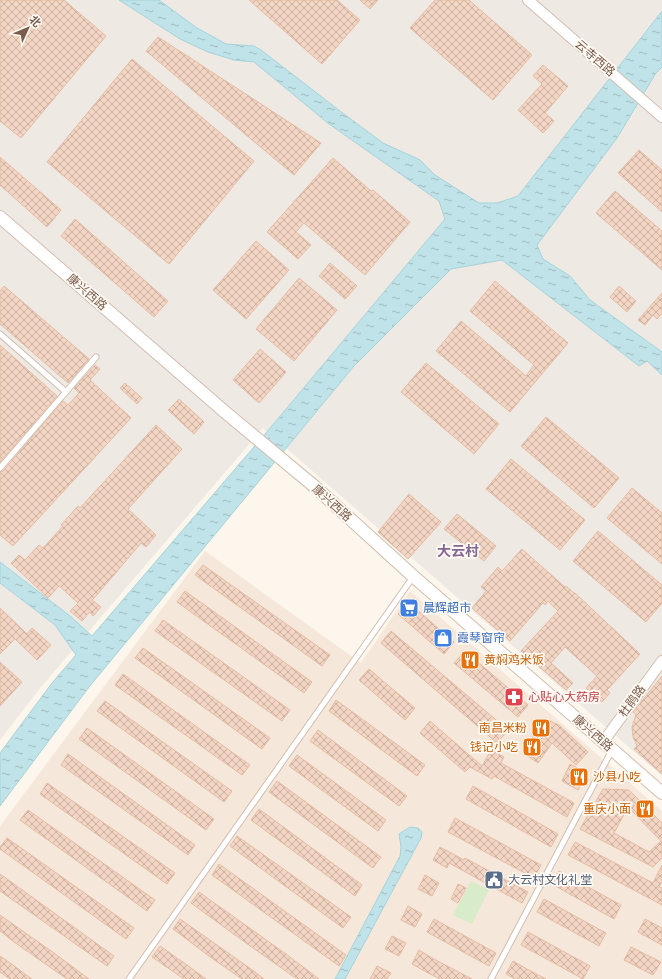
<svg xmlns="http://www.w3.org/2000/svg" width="662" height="979" font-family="Overpass,'Noto Sans SC',sans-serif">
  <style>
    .residential { fill: #f5e8da }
    .industrial { fill: #efe9e4 }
    .garden { fill: #d8ecc9 }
    .water { fill: url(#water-ripples); stroke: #a5d3da }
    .building { fill: url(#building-cross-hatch); stroke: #e6bba3; fill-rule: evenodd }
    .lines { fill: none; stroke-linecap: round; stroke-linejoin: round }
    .service-casing { stroke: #d1beb0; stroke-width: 7 }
    .minor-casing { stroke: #d1beb0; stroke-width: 12 }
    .tertiary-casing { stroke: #d1beb0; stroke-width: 14 }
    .service { stroke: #fff; stroke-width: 5 }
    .minor { stroke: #fff; stroke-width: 10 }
    .tertiary { stroke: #fff; stroke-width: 12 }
    .labels { text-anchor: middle; stroke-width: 3.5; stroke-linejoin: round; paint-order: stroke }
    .street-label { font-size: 12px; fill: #7a5c4d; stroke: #fffaf3 }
    .shop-label { font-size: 12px; fill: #366cbe; stroke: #fffaf3; text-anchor: start }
    .food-label { font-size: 12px; fill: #c56008; stroke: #fffaf3; text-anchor: end }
    .health-label { font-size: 12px; fill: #be3a42; stroke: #fffaf3; text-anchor: start }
    .service-label { font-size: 12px; fill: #4e5e75; stroke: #fffaf3; text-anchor: start }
    .quarter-label { font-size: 14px; font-weight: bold; fill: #846695; stroke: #fffaf3 }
  </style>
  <defs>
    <pattern id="water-ripples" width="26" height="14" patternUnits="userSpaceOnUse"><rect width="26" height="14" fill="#bfe3e8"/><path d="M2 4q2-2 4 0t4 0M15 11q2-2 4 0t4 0" fill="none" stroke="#a0bbbe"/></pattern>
    <pattern id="building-cross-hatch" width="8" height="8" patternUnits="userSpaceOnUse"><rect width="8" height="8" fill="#f3d5c3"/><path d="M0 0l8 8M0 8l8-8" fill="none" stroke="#cab0a1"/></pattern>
  </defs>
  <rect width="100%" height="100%" fill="#fdf6ec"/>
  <polygon class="residential" points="205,551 361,663 410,591 662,811 662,979 0,979 0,826"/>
  <polygon class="industrial" points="0,0 662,0 662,776 263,428 41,687 0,740"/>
  <polygon class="garden" points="471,881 489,890 472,924 453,915"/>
  <g class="water">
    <polygon points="119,0 159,0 197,28 226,44 254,46 261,50 340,111 383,143 420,160 435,175 479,203 497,203 518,196 662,11 662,67 656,73 617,138 537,245 543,259 570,276 590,300 662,352 662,375 647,361 639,366 502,260 451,269 354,366 89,687 0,806 0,753 52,683 76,655 55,625 0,583 0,562 70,616 92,636 271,427 445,219 439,201 329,124 254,62 234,60 208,52 180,39"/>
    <polygon points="410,827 418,828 422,832 421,838 345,979 335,979 400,856 401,847 399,834"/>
  </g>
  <g class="building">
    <polygon points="0,0 64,0 106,36 21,138 0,121"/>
    <polygon points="249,0 337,0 360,20 322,64"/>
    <polygon points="360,0 378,0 370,9"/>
    <polygon points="435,0 469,0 532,55 493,100 410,28"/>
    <polygon points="158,37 321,143 294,175 146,51"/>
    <polygon points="132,59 254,161 169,264 47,162"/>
    <polygon points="543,65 568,86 545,113 554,121 543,133 518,110 542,84 533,76"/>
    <polygon points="639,150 662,170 662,212 618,173"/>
    <polygon points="0,157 61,210 47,227 0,185"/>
    <polygon points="333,158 371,191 373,190 410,222 365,275 304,223 296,232 311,245 298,259 267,232"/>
    <polygon points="615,191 662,231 662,270 596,213"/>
    <polygon points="75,219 168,301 154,317 61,236"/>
    <polygon points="256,241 289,270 246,319 213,290"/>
    <polygon points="330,263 357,286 345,299 319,276"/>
    <polygon points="299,278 337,310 294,361 256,329"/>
    <polygon points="495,281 568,343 510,412 436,351 461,321 526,376 534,365 470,311"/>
    <polygon points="4,286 89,359 68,383 0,324 0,291"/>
    <polygon points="619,286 636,301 627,312 610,297"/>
    <polygon points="662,293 662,313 657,319 653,315 645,325 638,320"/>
    <polygon points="0,345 57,396 0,462"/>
    <polygon points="260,349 286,372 259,403 233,380"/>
    <polygon points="426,363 499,424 474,454 401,392"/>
    <polygon points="95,365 100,369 90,380 131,418 13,546 0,535 0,472 3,471 63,401 68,405 79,393 74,388"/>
    <polygon points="125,383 142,398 137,404 120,388"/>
    <polygon points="179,399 204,422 194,434 168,410"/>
    <polygon points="546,417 619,478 594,508 521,446"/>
    <polygon points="156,425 182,449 128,509 156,535 146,547 141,543 96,596 92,600 101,607 93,616 90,612 82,621 70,611 78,603 59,586 48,598 11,563 19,555 25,560 39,545 43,548 63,526 61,525 78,506 80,508"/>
    <polygon points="511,459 585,520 560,550 486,489"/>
    <polygon points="632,488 662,513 662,564 607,518"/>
    <polygon points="409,494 441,522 408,559 378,532"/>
    <polygon points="457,514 496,546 484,561 444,529"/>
    <polygon points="598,531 662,585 662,603 646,622 573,561"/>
    <polygon points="522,549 565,587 566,586 574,593 575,593 640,654 607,690 610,693 602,702 586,688 597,676 565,647 551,663 573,683 566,690 521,651 558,611 548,601 545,605 543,603 510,641 472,608 486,591 481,587 498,567 502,571"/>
    <polygon points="203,565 330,655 322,666 195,575"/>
    <polygon points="185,591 312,682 304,693 177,602"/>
    <polygon points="408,602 454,642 444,654 398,614"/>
    <polygon points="0,608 27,634 32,628 51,645 37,660 15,639 0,654"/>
    <polygon points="163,620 290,710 282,721 155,631"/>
    <polygon points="391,631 508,730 497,743 381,643"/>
    <polygon points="143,648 270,738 262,749 135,658"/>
    <polygon points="465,651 528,705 518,717 454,663"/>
    <polygon points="0,662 22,682 0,706"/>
    <polygon points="369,669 415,708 405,720 359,680"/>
    <polygon points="123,674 250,765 242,775 115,685"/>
    <polygon points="662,676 662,774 634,749 637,746 633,737 632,727 636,715 633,712"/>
    <polygon points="336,700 425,765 417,776 329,711"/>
    <polygon points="105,701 232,791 224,802 97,711"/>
    <polygon points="548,720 559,725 588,752 576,765 552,743 538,763 523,753 533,738 532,737 538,728"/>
    <polygon points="430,721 482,766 491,750 504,757 501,763 574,803 567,817 494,776 492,779 470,767 465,772 420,733"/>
    <polygon points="87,728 214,819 206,830 79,739"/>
    <polygon points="318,730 407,796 399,806 310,741"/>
    <polygon points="68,754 195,845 188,855 61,765"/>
    <polygon points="297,755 386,820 378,831 289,766"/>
    <polygon points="570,764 587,773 578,790 562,781"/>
    <polygon points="277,781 381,857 373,868 269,792"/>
    <polygon points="47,783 175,873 167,884 40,794"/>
    <polygon points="473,786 558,834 551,847 466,799"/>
    <path d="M603,789L629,790L662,823V858L653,867L580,829ZM628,807L661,841L649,852L614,833Z"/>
    <polygon points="259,809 362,885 355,896 251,820"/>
    <polygon points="28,810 155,900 147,911 20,820"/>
    <polygon points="455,818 541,865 534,878 448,832"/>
    <polygon points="237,836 351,917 343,928 230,846"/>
    <polygon points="7,838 134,928 126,939 0,849 0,847"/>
    <polygon points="575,842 653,883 662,865 662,881 659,887 662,888 662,905 568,855"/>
    <polygon points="440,847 464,860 465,858 528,892 522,903 449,863 447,868 433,860"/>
    <polygon points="219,864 346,955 339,966 212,875"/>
    <polygon points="559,871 621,905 614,919 552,884"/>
    <polygon points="0,874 114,956 107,966 0,891"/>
    <polygon points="425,875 439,883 432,896 418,889"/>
    <polygon points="458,884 466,888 458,903 451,899"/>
    <polygon points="199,892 286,954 319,979 297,979 246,943 191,903"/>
    <polygon points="544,899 606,933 599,946 537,912"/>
    <polygon points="408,906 422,914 415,927 401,920"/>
    <polygon points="0,915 54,953 89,979 67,979 14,942 0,931"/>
    <polygon points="180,919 251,969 264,979 242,979 213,959 173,929"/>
    <polygon points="434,919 496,953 489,966 427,932"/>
    <polygon points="645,919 662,928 662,945 638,932"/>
    <polygon points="528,932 590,966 583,979 521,945"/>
    <polygon points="392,936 406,943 399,956 385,949"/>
    <polygon points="160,946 187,965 206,979 184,979 165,966 152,957"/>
    <polygon points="631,947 661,962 653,975 624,960"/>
    <polygon points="419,950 432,958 472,979 440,979 428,973 412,964"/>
    <polygon points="0,956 6,960 32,979 10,979 0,972"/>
    <polygon points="513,961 527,969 546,979 515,979 506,974"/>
    <polygon points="377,966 391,973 387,979 370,979"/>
  </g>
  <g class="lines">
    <defs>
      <g id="service">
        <polyline points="0,334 66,392"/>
        <polyline points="0,468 96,357"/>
        <polyline points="129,979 413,577"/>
        <polyline points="491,979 612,750"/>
      </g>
      <g id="minor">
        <polyline points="528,0 662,117"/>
        <polyline points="603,742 662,661"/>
      </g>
      <polyline id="tertiary" points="0,217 225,412 314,486 413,576 662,793"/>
    </defs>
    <use href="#service" class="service-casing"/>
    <use href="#minor" class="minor-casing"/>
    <use href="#tertiary" class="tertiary-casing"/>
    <use href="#service" class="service"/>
    <use href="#minor" class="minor"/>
    <use href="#tertiary" class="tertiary"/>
  </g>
  <defs>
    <symbol id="supermarket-square" viewBox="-11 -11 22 22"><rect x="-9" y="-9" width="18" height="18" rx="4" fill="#3f7fe0" stroke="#fffaf3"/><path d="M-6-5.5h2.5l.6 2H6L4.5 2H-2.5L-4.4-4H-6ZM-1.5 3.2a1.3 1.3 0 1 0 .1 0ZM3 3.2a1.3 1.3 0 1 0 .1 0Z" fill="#fff"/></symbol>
    <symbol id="shop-square" viewBox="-11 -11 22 22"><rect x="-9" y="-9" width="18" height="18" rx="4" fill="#3f7fe0" stroke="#fffaf3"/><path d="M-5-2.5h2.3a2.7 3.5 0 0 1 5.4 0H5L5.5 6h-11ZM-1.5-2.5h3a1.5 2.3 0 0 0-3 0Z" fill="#fff"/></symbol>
    <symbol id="restaurant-square" viewBox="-11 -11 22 22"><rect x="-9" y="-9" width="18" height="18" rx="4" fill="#e8710a" stroke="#fffaf3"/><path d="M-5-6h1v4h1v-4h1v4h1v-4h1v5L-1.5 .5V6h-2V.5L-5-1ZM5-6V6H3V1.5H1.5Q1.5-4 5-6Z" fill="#fff"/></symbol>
    <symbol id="pharmacy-square" viewBox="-11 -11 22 22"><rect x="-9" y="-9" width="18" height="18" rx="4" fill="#e0444e" stroke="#fffaf3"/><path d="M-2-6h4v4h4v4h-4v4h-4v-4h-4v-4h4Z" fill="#fff"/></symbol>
    <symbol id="civic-square" viewBox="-11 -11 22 22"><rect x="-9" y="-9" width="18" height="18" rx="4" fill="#5c6f8a" stroke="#fffaf3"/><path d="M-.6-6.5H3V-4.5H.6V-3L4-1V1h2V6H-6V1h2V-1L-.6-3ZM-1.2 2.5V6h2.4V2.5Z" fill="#fff"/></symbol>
  </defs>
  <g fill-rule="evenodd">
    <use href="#supermarket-square" x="398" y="597" width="22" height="22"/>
    <use href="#shop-square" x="432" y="627" width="22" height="22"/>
    <use href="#restaurant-square" x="459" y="649" width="22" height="22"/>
    <use href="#pharmacy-square" x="503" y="686" width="22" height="22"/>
    <use href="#restaurant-square" x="530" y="717" width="22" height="22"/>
    <use href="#restaurant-square" x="521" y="736" width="22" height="22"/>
    <use href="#restaurant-square" x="568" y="766" width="22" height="22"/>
    <use href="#restaurant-square" x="634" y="798" width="22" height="22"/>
    <use href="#civic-square" x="483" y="869" width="22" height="22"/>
  </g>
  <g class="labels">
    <g class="street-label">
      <text transform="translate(595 58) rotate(41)" y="4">云寺西路</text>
      <text transform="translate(87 292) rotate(41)" y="4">康兴西路</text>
      <text transform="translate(332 503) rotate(42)" y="4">康兴西路</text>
      <text transform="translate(632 701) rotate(-54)" y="4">杜鹃路</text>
      <text transform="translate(593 733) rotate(41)" y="4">康兴西路</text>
    </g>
    <g class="shop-label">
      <text x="423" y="612">晨辉超市</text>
      <text x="457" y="642">霞琴窗帘</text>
    </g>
    <g class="food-label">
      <text x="484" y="664" text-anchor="start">黄焖鸡米饭</text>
      <text x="527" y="732">南昌米粉</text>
      <text x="518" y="751">钱记小吃</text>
      <text x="593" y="781" text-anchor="start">沙县小吃</text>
      <text x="631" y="813">重庆小面</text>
    </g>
    <g class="health-label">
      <text x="528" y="701">心贴心大药房</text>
    </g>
    <g class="service-label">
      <text x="508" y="884">大云村文化礼堂</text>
    </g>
    <g class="quarter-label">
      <text x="458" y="556">大云村</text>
    </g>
  </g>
  <g transform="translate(28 28) rotate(46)" stroke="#fffaf3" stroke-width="3" paint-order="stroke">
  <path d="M0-3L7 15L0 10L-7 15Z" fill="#7a5c4d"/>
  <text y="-6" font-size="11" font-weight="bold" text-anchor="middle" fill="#7a5c4d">北</text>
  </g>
</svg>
